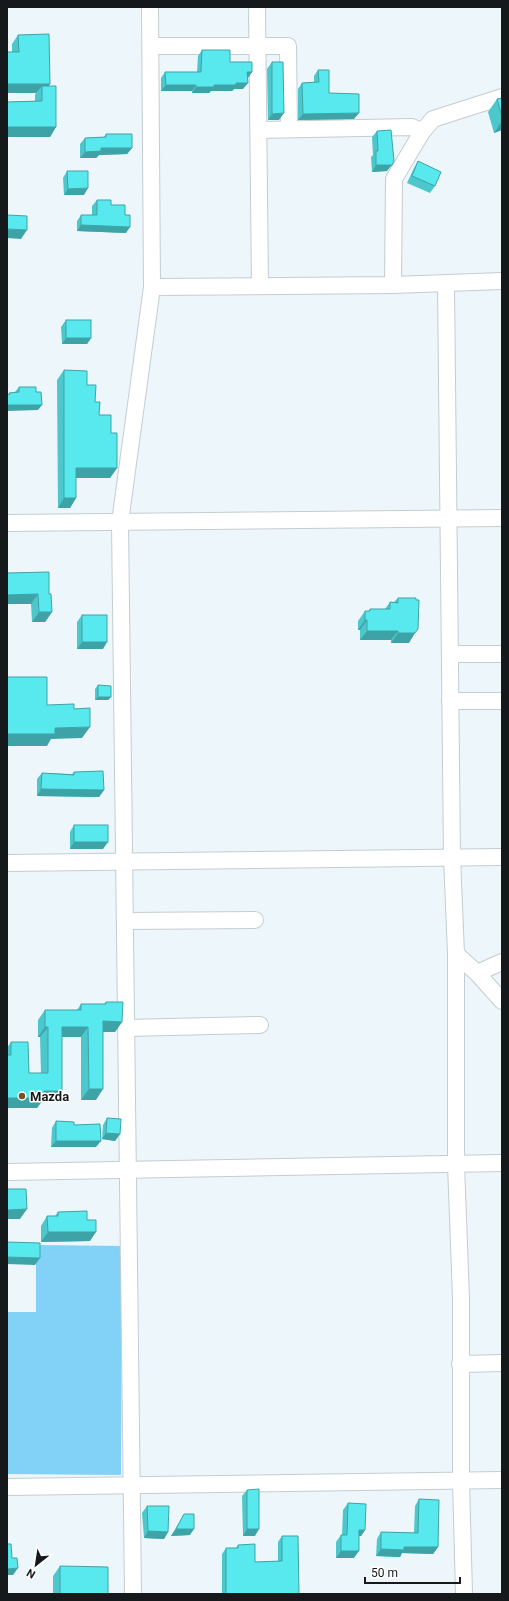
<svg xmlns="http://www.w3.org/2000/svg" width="509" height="1601" font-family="Roboto,sans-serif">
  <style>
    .grass { fill: #82d1f6 }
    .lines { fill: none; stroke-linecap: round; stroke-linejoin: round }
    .minor-casing { stroke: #c4cdd1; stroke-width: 18 }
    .minor { stroke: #fff; stroke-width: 16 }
    .wall { fill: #4cc8cd }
    .shaded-wall { fill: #3ea3a7 }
    .building { fill: #58e9ee; stroke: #3ea3a7 }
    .poi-dot { fill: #735329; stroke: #fff; stroke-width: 1.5 }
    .labels { text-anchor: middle; stroke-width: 3; stroke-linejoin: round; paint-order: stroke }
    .poi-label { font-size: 13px; font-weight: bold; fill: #16191b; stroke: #fff; text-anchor: start }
  </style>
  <rect width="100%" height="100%" fill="#edf6fa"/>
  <polygon class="grass" points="36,1245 122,1246 121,1475 7,1474 7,1312 36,1312"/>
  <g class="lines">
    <defs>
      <g id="minor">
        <polyline points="257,7 260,286"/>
        <polyline points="151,46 288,46 289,129"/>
        <polyline points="259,130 412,127 422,132"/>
        <polyline points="446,284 452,857 456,954 456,1164 461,1298 461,1480 464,1594"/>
        <polyline points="393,285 394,179 422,132 433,119 502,97"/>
        <polyline points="152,287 393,285 502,281"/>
        <polyline points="7,523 502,518"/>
        <polyline points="450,654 502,654"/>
        <polyline points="450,701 502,701"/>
        <polyline points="7,863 502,857"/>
        <polyline points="126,921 255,920"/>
        <polyline points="456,954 477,973 502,1001"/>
        <polyline points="477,973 502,962"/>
        <polyline points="126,1028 260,1025"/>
        <polyline points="7,1172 502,1163"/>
        <polyline points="460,1364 502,1363"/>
        <polyline points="7,1487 502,1480"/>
        <polyline points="133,1594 120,522 152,287 150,7"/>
      </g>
    </defs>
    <use href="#minor" class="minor-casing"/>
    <use href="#minor" class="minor"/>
  </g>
  <g class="wall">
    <polygon points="18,35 50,84 49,86 56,127 50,137 7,137 7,102 35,101 35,95 36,93 12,52 12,44"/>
    <polygon points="202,50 252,72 247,78 243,89 234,89 232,91 211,91 209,93 192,93 192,91 161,91 161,78 165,72 197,72 198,56"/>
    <polygon points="272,62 279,120 268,120 267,69"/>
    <polygon points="318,70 329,93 354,119 298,120 298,89 302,83 314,82 314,76"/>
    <polygon points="502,98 502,130 494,133 488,112 497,99"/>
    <polygon points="377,131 387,171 372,172 371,157 373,155 372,137"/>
    <polygon points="106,134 132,148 127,154 99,155 96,158 80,158 80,144 85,138 104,137"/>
    <polygon points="418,161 435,186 430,193 407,183 414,168"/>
    <polygon points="67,171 84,195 64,195 63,178"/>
    <polygon points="97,200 111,205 126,233 77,231 77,221 81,215 92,215 92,206"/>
    <polygon points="66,320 91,338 87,344 62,344 61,327"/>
    <polygon points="64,370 87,385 95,402 99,415 111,433 117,468 110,478 76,478 76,498 70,508 58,508 57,380"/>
    <polygon points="19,387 38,410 8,395 9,393 15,392"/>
    <polygon points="7,573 49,594 52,612 45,622 32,622 31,604 7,604"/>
    <polygon points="398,598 409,643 391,643 391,640 360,640 360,630 358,630 358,621 365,611 369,611 370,609 385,609 390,602 394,602"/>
    <polygon points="82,615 103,649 77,649 77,622"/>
    <polygon points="98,685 111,697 108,700 95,700 95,689"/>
    <polygon points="74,772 104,790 99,797 37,796 37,779 42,773 72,774"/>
    <polygon points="74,825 103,849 70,849 70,832"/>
    <polygon points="106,1002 122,1022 115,1032 103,1032 96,1100 81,1100 81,1037 62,1037 55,1101 42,1101 37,1108 7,1108 7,1048 11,1042 29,1073 41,1073 40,1037 38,1037 38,1020 45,1010 77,1010 81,1004 104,1004"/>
    <polygon points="107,1118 120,1134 115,1141 102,1139 103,1125"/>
    <polygon points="56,1121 74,1125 96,1147 51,1147 52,1128"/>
    <polygon points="58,1212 87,1220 90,1241 41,1242 41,1226 47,1216 55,1216"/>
    <polygon points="247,1490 255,1536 243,1536 242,1496"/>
    <polygon points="419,1499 438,1547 433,1554 402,1553 400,1557 376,1556 377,1539 381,1532 414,1533 415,1506"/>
    <polygon points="348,1503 365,1530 361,1536 359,1536 354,1558 336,1558 336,1542 341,1535 342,1535 343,1510"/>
    <polygon points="147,1506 168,1532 164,1539 144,1538 142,1513"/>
    <polygon points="184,1514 190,1535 171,1536 180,1521"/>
    <polygon points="282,1536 299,1594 222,1594 222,1554 226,1548 236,1548 238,1545 255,1562 278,1561 278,1542"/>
    <polygon points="60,1566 108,1594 53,1594 53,1576"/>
  </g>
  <g class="shaded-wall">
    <polygon points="247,72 252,72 248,78 243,78"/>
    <polygon points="236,83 248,83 243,89 234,89 232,91 211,91 209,93 192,93 196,87"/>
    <polygon points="7,84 50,84 43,93 42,86 36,93 7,93"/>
    <polygon points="166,85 196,85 192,91 161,91"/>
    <polygon points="284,113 279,120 268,120 272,114"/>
    <polygon points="359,113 354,119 298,120 303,114"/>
    <polygon points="502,121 502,130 494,133"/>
    <polygon points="7,127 56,127 50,137 7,137"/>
    <polygon points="101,148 132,148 127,154 99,155 96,158 80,158 85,152"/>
    <polygon points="376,165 392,165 387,171 372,172"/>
    <polygon points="88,188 84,195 64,195 68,189"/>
    <polygon points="81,225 130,227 126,233 77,231"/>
    <polygon points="7,229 27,230 21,239 7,238"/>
    <polygon points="66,338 91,338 87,344 62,344"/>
    <polygon points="7,405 42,405 38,410 7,411"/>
    <polygon points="76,468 117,468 110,478 69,478"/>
    <polygon points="64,498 76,498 70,508 58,508"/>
    <polygon points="38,594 31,604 7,604 7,595"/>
    <polygon points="39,612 52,612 45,622 32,622"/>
    <polygon points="365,620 367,620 360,630 358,630"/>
    <polygon points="367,631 398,631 391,640 360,640"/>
    <polygon points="398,633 415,633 409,643 391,643"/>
    <polygon points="82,642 107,642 103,649 77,649"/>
    <polygon points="98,697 111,697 108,700 95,700"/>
    <polygon points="90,727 82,738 51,739 47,746 7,746 7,734 55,728"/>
    <polygon points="41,789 104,790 99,797 37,796"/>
    <polygon points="74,842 108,842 103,849 70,849"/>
    <polygon points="103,1021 122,1022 115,1032 96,1032"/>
    <polygon points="45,1027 48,1027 40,1037 38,1037"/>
    <polygon points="62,1027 88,1027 81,1037 55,1037"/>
    <polygon points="89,1089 103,1089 96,1100 81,1100"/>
    <polygon points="44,1091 62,1091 55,1101 42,1101 37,1108 7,1108 7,1098"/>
    <polygon points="106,1133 120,1134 115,1141 102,1139"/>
    <polygon points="56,1141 101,1141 96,1147 51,1147"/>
    <polygon points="27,1209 20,1219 7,1219 7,1210"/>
    <polygon points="48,1232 96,1232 90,1241 41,1242"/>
    <polygon points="7,1257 40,1258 35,1265 7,1264"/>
    <polygon points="176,1529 194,1529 190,1535 171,1536"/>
    <polygon points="247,1529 259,1529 255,1536 243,1536"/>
    <polygon points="359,1530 365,1530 361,1536 354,1536"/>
    <polygon points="148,1531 168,1532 164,1539 144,1538"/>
    <polygon points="404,1547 438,1547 433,1554 402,1553 400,1557 376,1556 381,1549"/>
    <polygon points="341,1551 359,1551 354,1558 336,1558"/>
    <polygon points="18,1568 13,1575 7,1575 7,1569"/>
  </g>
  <g class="building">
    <polygon points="49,34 50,84 7,84 7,52 19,52 18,35"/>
    <polygon points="202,50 230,50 230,62 252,62 252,72 247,72 248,83 236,83 236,85 214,85 214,87 196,87 196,85 166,85 165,72 201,72"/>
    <polygon points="272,62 283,62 284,113 272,114"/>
    <polygon points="318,70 329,70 329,93 359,94 359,113 303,114 302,83 319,82"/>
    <polygon points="42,86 56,86 56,127 7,127 7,102 42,101"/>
    <polygon points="502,98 502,117 497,99"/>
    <polygon points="391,130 394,161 392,165 376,165 376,151 378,151 377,131"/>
    <polygon points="106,134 132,134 132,148 101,148 101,151 85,152 85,138 106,137"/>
    <polygon points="418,161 441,172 435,186 412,176"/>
    <polygon points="67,171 88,171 88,188 68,189"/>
    <polygon points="97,200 111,200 111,205 125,205 125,215 130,215 130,227 81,225 81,215 97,215"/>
    <polygon points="7,215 27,216 27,230 7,229"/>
    <rect x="66" y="320" width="25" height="18"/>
    <polygon points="64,370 87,371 87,385 96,385 95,402 100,402 99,415 111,415 111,433 117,433 117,468 76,468 76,498 64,498"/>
    <polygon points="19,387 36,387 36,392 41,392 42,405 7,405 7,407 7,395 10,394 9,393 19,392"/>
    <polygon points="49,572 49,594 51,594 52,612 39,612 38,594 7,595 7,573"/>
    <polygon points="398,598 416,598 416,600 419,600 418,629 415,633 398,633 398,631 367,631 367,620 365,620 365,611 370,611 370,609 390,609 390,602 398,603"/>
    <rect x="82" y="615" width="25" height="27"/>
    <polygon points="7,677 47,677 47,705 74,704 74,709 90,708 90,727 55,728 55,734 7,734"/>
    <polygon points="98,685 111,686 111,697 98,697"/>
    <polygon points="103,771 104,790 41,789 42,773 74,775 74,772"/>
    <rect x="74" y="825" width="34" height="17"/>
    <polygon points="106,1002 123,1002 122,1022 103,1021 103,1089 89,1089 88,1027 62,1027 62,1091 44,1091 44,1098 7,1098 7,1055 11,1055 11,1042 28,1042 29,1073 48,1073 48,1027 45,1027 45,1010 81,1010 81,1004 106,1004"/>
    <polygon points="107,1118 121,1119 120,1134 106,1133"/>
    <polygon points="56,1121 74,1122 74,1125 100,1124 101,1141 56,1141"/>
    <polygon points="7,1189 26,1189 27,1209 7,1210"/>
    <polygon points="87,1211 87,1220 96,1220 96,1232 48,1232 47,1216 58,1216 58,1212"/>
    <polygon points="7,1242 40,1243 40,1258 7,1257"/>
    <polygon points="259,1489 259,1529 247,1529 247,1490"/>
    <polygon points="419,1499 439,1500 438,1547 404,1547 404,1550 381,1549 381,1532 418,1533"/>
    <polygon points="348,1503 366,1504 365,1530 359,1530 359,1551 341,1551 341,1535 347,1535"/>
    <polygon points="147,1506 169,1506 168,1532 148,1531"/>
    <polygon points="184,1514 194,1514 194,1529 176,1529"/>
    <polygon points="282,1536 298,1536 299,1594 226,1594 226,1548 238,1548 238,1545 255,1544 255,1562 282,1561"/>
    <polygon points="7,1544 11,1544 12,1558 17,1558 18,1568 7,1569"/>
    <polygon points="60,1566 108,1567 108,1594 60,1594"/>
  </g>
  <circle class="poi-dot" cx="22" cy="1096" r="4"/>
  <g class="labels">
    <g class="poi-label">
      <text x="30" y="1101">Mazda</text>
    </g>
  </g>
  <rect width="509" height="1601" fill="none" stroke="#16191b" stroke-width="16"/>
  <g transform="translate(36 1565) rotate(210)" stroke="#ffffff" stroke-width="3" paint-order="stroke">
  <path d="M0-3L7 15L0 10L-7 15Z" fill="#16191b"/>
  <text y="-6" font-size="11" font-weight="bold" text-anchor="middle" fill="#16191b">N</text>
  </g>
  <path d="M365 1577v6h95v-6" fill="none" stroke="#16191b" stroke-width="2"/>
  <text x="371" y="1577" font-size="12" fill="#16191b" stroke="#ffffff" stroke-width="3" paint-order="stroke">50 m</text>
</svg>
